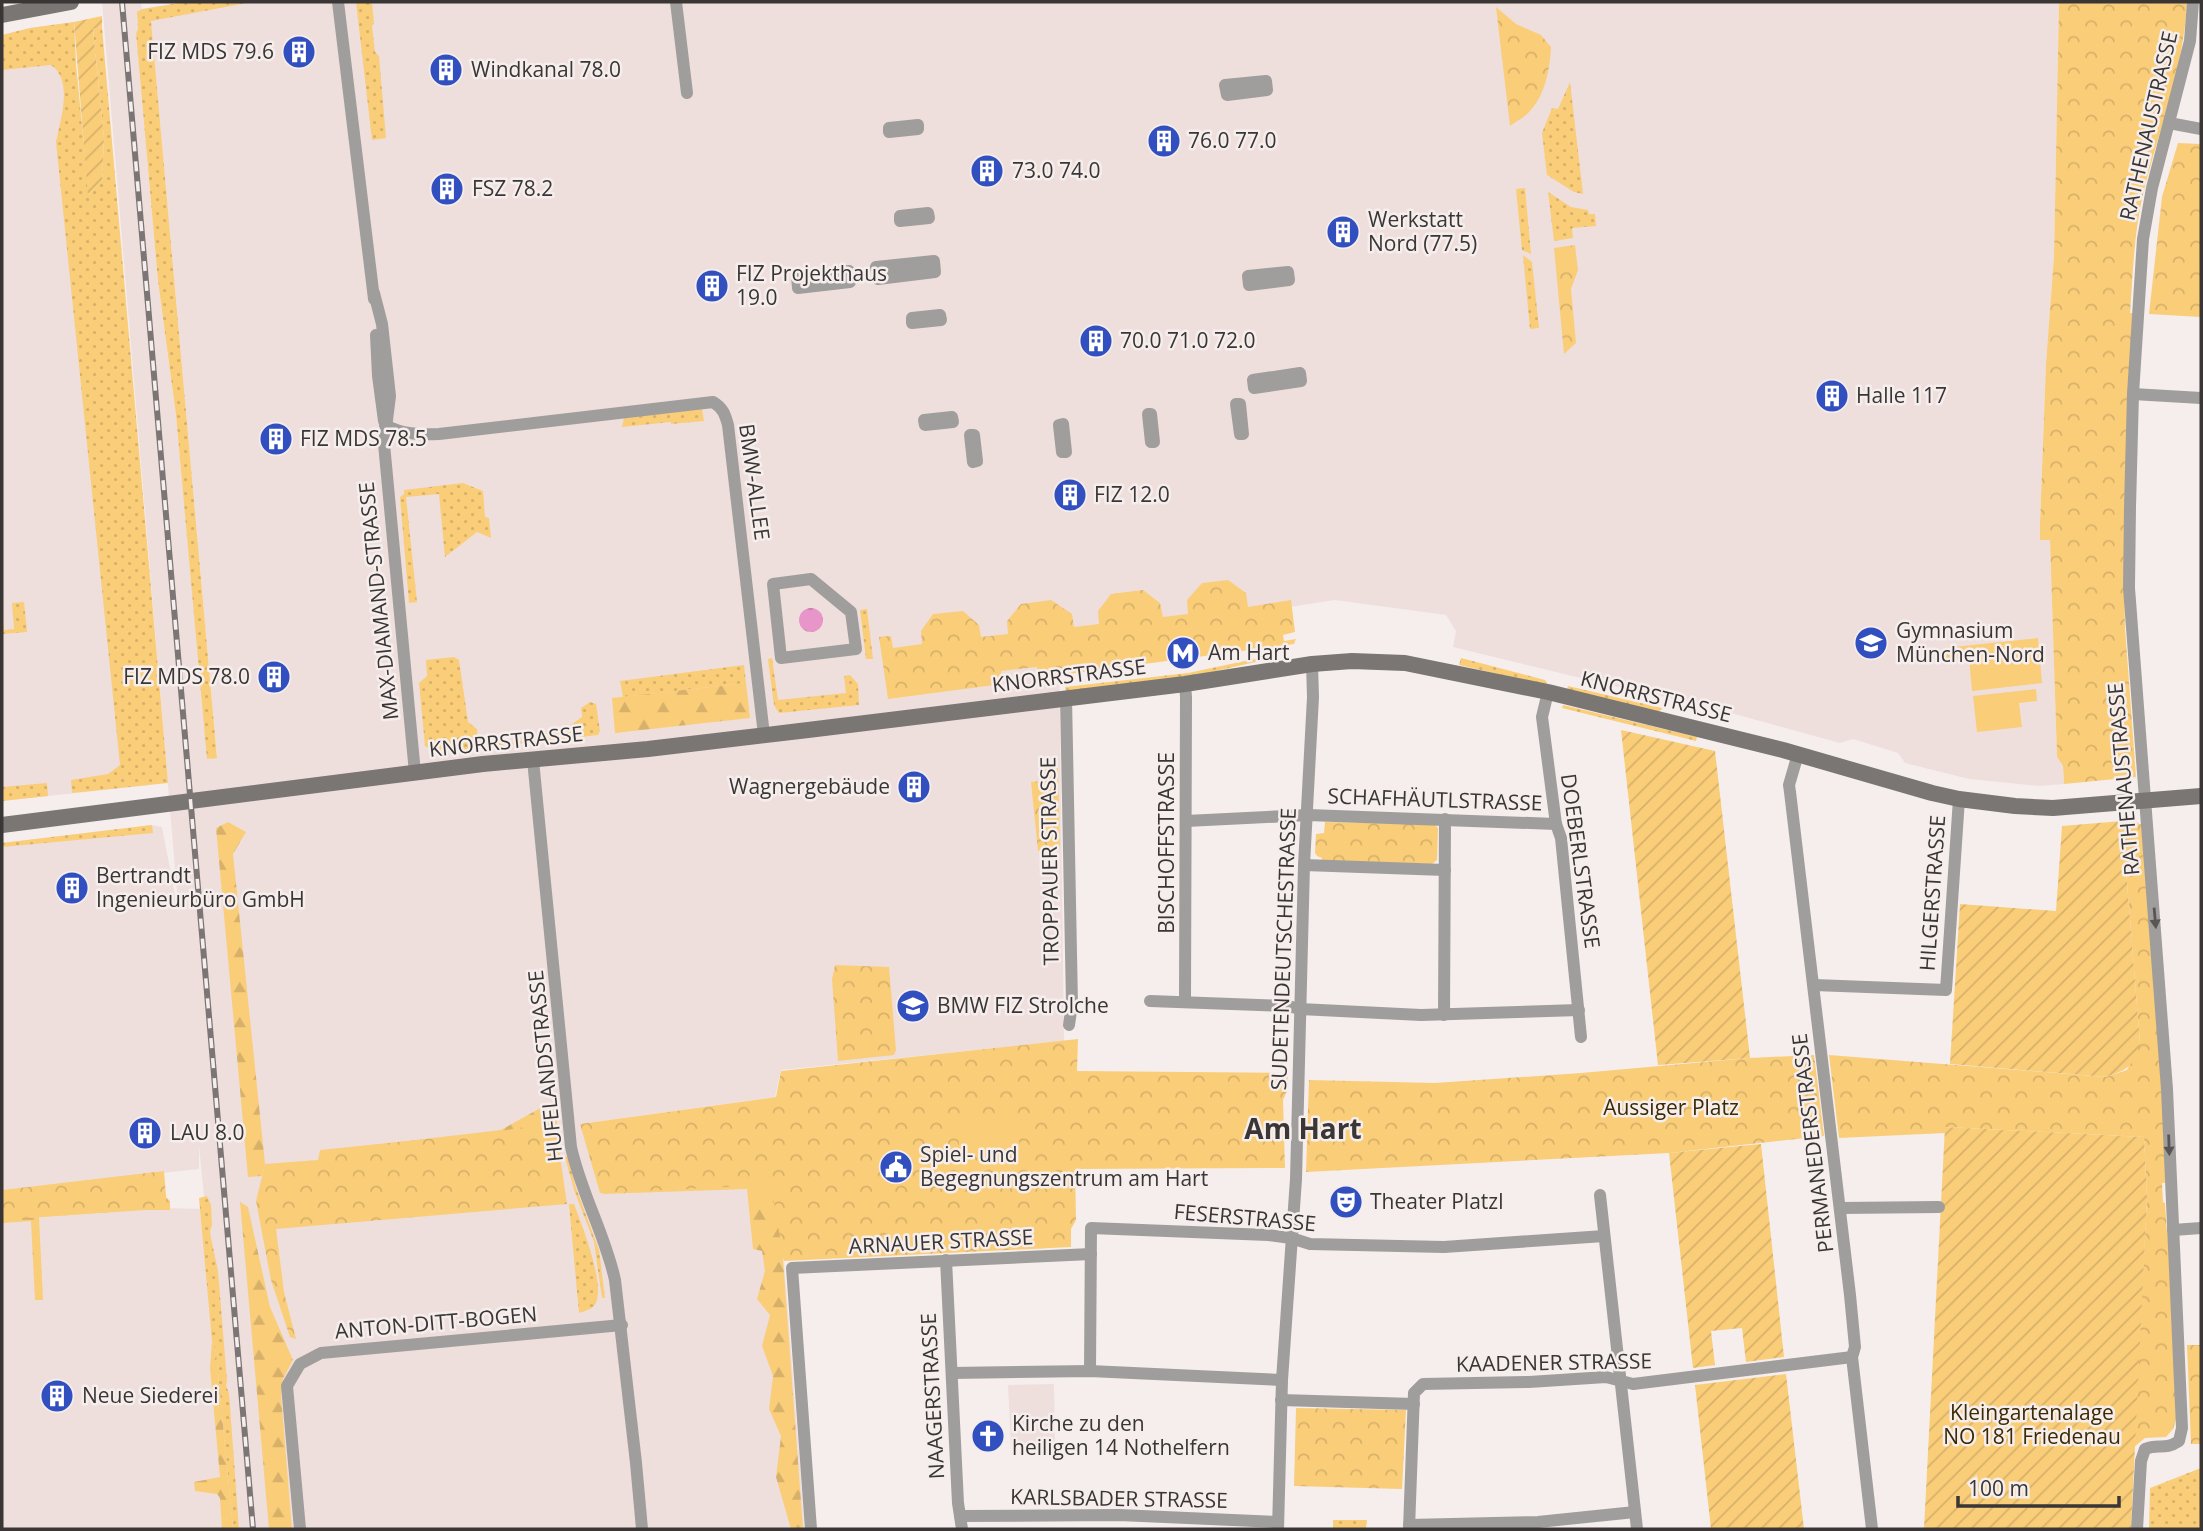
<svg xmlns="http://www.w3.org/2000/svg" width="2203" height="1531" font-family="'Open Sans',sans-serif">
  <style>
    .built { fill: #efdfdc }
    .grass { fill: url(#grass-dots) }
    .forest { fill: url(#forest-firs) }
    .park { fill: url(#park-crowns) }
    .garden { fill: url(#garden-furrows) }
    .pitch { fill: #facd79 }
    .water { fill: url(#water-ripples) }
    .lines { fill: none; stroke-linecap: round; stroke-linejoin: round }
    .street { stroke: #a09e9c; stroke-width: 12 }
    .secondary { stroke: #797674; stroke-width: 16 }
    .rail-casing { stroke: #7b7675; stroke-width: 6 }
    .rail { stroke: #f5eeed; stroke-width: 3.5; stroke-dasharray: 10; stroke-linecap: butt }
    .oneway { fill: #585554 }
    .labels { text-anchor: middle; stroke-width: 5; stroke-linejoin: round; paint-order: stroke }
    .poi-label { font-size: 21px; fill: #393635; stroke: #f5eeed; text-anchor: start }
    .street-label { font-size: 21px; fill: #393635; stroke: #f5eeed }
    .park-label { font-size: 21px; fill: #3b2a03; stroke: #f5eeed }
    .district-label { font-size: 28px; font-weight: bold; fill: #393635; stroke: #f5eeed }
  </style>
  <defs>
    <pattern id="grass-dots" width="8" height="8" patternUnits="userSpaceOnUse" patternTransform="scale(1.75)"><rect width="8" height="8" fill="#facd79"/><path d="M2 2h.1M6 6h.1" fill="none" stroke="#d7b169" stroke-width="1.8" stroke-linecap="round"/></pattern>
    <pattern id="forest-firs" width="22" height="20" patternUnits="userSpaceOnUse" patternTransform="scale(1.75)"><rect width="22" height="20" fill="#facd79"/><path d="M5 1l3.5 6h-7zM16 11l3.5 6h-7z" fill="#d7b169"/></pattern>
    <pattern id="park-crowns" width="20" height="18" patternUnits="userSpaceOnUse" patternTransform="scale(1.75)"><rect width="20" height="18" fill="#facd79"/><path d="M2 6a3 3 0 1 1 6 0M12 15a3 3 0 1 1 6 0" fill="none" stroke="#d7b169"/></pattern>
    <pattern id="garden-furrows" width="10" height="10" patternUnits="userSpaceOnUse" patternTransform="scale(1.75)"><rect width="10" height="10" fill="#facd79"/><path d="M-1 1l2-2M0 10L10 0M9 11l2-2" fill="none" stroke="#d7b169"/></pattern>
    <pattern id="water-ripples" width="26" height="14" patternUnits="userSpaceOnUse" patternTransform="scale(1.75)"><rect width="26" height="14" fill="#e896c9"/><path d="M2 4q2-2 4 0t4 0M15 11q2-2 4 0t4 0" fill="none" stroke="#bd7ba4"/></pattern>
  </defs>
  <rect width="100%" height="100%" fill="#f5eeed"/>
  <g class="built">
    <polygon points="102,2 141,2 142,9 137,13 138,29 136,33 158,281 176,415 208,759 217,757 150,12 216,2 2059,2 2054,256 2046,363 2040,523 2040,539 2050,539 2057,757 2063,766 2064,784 2040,786 1969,779 1905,763 1898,753 1853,739 1840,743 1694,703 1630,690 1453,647 1456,631 1446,615 1335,600 1059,642 1064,1041 781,1070 775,1097 580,1124 772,1185 784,1261 805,1529 237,1529 199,1146 199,1169 2,1190 2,843 152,825 162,827 179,916"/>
    <polygon points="74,22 76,65 99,314 150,785 2,801 2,35 30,28"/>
    <polygon points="167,1208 203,1209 234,1529 2,1529 2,1220"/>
    <polygon points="1054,1384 1055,1448 1033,1450 1032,1445 1011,1446 1008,1385"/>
  </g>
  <g class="grass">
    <polygon points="185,2 252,2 151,21 217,758 207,759 176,415 158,281 136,33 138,29 137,12 142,9"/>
    <polygon points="356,2 372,2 374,23 372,26 375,52 379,56 386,138 372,140"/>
    <path d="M74,22L76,65L89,195L102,180L104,138L93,29L102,27L168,783L72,793L71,780L108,774L120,765L56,142C60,120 74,81 51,65L2,70V35L30,28Z"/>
    <polygon points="1570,82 1583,194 1574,192 1547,175 1542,133 1552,108 1558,109"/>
    <polygon points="1525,188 1531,254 1522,250 1516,189"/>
    <polygon points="1548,192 1571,207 1588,210 1589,214 1595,214 1596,226 1572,228 1573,238 1554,241"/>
    <polygon points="1523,255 1532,262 1539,328 1530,329"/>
    <polygon points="702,409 704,421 671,424 671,422 622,427 624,418"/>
    <polygon points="463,483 483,491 485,517 489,518 491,538 477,532 445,557 439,494 406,497 417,602 409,603 400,497 404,494 404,490"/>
    <polygon points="24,602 27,632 2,634 2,612 4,630 14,629 12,603"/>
    <polygon points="867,609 873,659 866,659 860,610"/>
    <polygon points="1278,654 1277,657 1194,676 1066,692 1065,687 1188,673"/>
    <path d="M454,657L459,660L468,722L477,729L478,737L487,744C509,742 531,743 550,730L559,733L582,717L581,708L590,702L596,704L600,731L598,735L440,753L425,746L419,683L427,676L426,660Z"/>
    <polygon points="772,658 778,700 846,693 844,676 850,675 858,684 859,705 779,713 774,705 768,659"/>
    <polygon points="1461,658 1545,680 1547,683 1546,685 1459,665"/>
    <polygon points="744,665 746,683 623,697 620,681"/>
    <polygon points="1568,686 1662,708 1662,709 1658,712 1567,690"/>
    <polygon points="1563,705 1697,737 1696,741 1562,708"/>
    <polygon points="47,783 48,796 2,801 2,787"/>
    <polygon points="152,825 153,833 2,847 2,843"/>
    <polygon points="568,1156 576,1188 599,1250 605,1298 602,1298 594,1242 574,1190 565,1157"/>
    <polygon points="207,1196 211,1205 212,1225 210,1231 211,1238 218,1271 227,1381 226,1386 229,1393 239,1529 233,1529 216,1352 212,1341 199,1198"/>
    <path d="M569,1204H574C581,1223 608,1289 594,1306C590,1310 584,1311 579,1313Z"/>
    <polygon points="2201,1468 2201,1529 2149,1529 2150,1488"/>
    <polygon points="1333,1520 1367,1520 1366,1529 1333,1529"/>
  </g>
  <g class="forest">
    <polygon points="746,683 750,718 615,733 612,698"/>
    <polygon points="228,822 246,832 233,854 265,1164 262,1176 248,1177 216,828"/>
    <polygon points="555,1100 558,1136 420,1151 322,1151 501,1130"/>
    <polygon points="766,1130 795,1236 783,1260 803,1529 791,1529 776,1477 781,1436 769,1409 773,1376 762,1346 770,1315 757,1299 765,1271 762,1251 753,1249 747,1189 602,1194 610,1154"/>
    <polygon points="167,1198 170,1201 170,1210 145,1210 39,1217 43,1300 35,1300 31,1221 2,1223 2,1213"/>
    <polygon points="240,1202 248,1207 270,1307 293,1360 283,1379 281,1395 292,1529 269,1529"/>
    <polygon points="212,1341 216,1352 233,1529 222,1529 220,1498 217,1494 195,1491 194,1482 220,1477 210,1368"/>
  </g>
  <g class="park">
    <path d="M2059,2H2187C2184,66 2160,128 2144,190C2134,230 2133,272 2130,313H2134L2124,579L2125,628L2136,777L2064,784L2063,766L2057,757L2050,540H2040V523L2046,363L2054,256Z"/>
    <path d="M1496,7L1516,24L1541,35L1551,47C1550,69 1545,96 1529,112C1524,118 1516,121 1510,126Z"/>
    <polygon points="2178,143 2201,144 2201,317 2149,314 2162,197"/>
    <polygon points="1575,245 1578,270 1571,289 1576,343 1564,354 1554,248"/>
    <polygon points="1228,580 1246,593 1248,607 1291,600 1295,632 1283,635 1284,641 1296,639 1294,644 1039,678 1037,667 1001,671 1002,684 888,699 879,637 891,636 893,648 922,644 921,631 933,614 963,611 979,625 981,637 1008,634 1007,621 1021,604 1051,600 1072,614 1074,627 1099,624 1098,611 1111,594 1143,590 1160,603 1163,617 1188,614 1187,600 1202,583"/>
    <polygon points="1058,768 1060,849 1038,851 1031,782 1041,781 1040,769"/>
    <polygon points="2122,821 2136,821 2139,824 2142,824 2153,944 2167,1183 2162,1183 2163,1202 2165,1203 2167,1233 2169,1234 2176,1419 2173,1429 2166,1437 2145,1438 2134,1447 2147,1198 2144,1137 1946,1127 1945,1133 1839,1138 1829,1055 2106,1077 2127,1070 2140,1043"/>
    <polygon points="1325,822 1434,824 1438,828 1437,860 1432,864 1322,861 1322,858 1317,856 1315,853 1316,834 1324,833"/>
    <polygon points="835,965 889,967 896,1050 894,1055 838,1061 832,979"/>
    <polygon points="1078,1039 1077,1071 1288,1073 1287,1091 1283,1100 1285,1168 1075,1169 1076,1220 1071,1229 1071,1247 784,1261 771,1185 600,1193 580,1124 776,1097 781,1071"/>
    <polygon points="1814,1055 1824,1136 1669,1153 1306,1172 1309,1080 1435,1083 1581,1073 1750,1058"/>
    <polygon points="555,1122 567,1204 276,1229 284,1292 296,1339 290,1337 271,1280 256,1201 265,1164 318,1160 320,1150 495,1132"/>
    <polygon points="164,1171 167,1208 2,1220 2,1190"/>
    <polygon points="2187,1345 2201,1345 2201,1444 2191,1444"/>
    <polygon points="1296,1408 1406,1410 1402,1489 1294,1486"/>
  </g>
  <g class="garden">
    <polygon points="102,16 102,27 93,29 104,138 102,180 88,196 74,22"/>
    <polygon points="1621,730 1715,751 1750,1058 1658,1065"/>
    <path d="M2122,821L2140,1043C2134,1067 2128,1069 2106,1077L1950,1064L1960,904L2056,911L2062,826Z"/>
    <polygon points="1945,1127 2144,1137 2147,1198 2131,1529 1924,1529"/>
    <polygon points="1761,1144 1784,1357 1746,1362 1742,1328 1711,1331 1715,1365 1693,1368 1669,1153"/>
    <polygon points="1786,1374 1804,1529 1711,1529 1695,1385"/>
  </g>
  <g class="pitch">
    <polygon points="2038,638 2042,683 1972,691 1969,658 1945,660 1944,648"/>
    <polygon points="2036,689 2037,701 2019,703 2022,727 1977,732 1973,696"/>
    <polygon points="1017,1117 1020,1152 960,1157 957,1122"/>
  </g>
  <circle class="water" cx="811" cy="620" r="12"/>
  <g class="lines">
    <g class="street">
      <polyline points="338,2 374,299"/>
      <polyline points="676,2 687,93"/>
      <polygon points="1266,81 1267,90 1227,95 1225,85"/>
      <polyline points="2169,123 2201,129"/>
      <polygon points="918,125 918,129 889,132 889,128"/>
      <polygon points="928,213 929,218 900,221 900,216"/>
      <polygon points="934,261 935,272 878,279 876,267"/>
      <polygon points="849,271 850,282 798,288 797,277"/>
      <polygon points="1288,272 1289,280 1249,285 1248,276"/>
      <polyline points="374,293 382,324 390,396 384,444 415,773"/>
      <polygon points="940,315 941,320 912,323 912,318"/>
      <polyline points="376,335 378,376 384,421"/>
      <polygon points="1300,373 1301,381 1254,388 1253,380"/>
      <polyline points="2133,394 2201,398"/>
      <polygon points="1236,404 1240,404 1243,434 1240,434"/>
      <polygon points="1148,414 1151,414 1154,442 1151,442"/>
      <polygon points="952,417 953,422 925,425 924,420"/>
      <polygon points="1063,424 1066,452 1062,452 1059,425"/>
      <path d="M385,425C402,434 419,435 439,434L713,402C723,408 725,414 728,425L764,735"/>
      <polygon points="970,435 974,435 977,461 973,462"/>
      <polygon points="811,579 851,612 856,649 781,658 773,584"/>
      <polyline points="1185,684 1186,697 1185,1002"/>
      <polyline points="1548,692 1542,717 1556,824 1561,838 1581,1037"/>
      <polyline points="1066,697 1072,1004 1069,1025"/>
      <polyline points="1798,754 1789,785 1790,792 1850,1295 1855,1347 1852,1357 1872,1529"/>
      <path d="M533,760L571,1147C581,1193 605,1234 615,1280L636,1463L642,1529"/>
      <polyline points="1186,821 1308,815 1556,824"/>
      <polyline points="1304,865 1445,870"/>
      <polyline points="1814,985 1946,990 1959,799"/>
      <polyline points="1150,1001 1288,1006 1300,1009 1421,1015 1579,1010"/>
      <polyline points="1444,1015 1445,819"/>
      <polyline points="1600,1195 1637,1529"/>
      <polyline points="1840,1208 1939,1207"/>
      <polyline points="2173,1230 2201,1228"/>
      <polyline points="946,1260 958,1503 962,1529"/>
      <polyline points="1090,1371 1091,1228 1268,1235 1291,1238 1310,1244 1444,1247 1604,1236"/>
      <polyline points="952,1373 1090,1371 1282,1380"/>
      <polyline points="1281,1400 1414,1404"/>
      <polyline points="960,1516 1119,1515 1278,1522"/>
      <polyline points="1409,1525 1538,1522 1635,1512"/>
      <polyline points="300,1529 287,1386 300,1364 321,1353 622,1325"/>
      <polyline points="811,1529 792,1268 1091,1254"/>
      <polyline points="1278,1529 1282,1380 1296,1179 1304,865 1313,697 1312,664"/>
      <polyline points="1409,1529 1414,1393 1423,1384 1529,1382 1606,1377 1633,1384 1852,1357"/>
      <path d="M2137,1529L2141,1461L2145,1449C2159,1443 2164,1451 2179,1441L2182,1428L2167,1089L2129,588L2130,507L2133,394L2143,239L2152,188L2190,41L2193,2"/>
    </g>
    <g class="secondary">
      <polyline points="2,15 71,2"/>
      <polyline points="2,825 483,764 648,749 808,730 1185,684 1312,664 1352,661 1405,663 1548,692 1783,750 1932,793 1959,799 2015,806 2053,808 2201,796"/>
    </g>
    <defs>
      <polyline id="rail" points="122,2 253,1529"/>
    </defs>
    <use href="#rail" class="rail-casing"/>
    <use href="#rail" class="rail"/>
  </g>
  <defs><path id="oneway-solid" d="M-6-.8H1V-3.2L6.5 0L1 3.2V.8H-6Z" transform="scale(1.75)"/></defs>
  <g class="oneway">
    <use href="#oneway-solid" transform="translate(2155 918) rotate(85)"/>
    <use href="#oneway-solid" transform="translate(2169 1145) rotate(88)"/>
  </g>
  <defs>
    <symbol id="building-disc" viewBox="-11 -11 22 22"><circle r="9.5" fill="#314fbf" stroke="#f5eeed"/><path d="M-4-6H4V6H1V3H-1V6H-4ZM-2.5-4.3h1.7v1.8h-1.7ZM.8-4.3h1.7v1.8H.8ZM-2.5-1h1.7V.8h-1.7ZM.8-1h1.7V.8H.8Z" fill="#fff"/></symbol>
    <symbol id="school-disc" viewBox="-11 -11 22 22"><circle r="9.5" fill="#314fbf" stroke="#f5eeed"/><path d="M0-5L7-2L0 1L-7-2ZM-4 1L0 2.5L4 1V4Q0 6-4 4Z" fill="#fff"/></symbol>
    <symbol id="metro-disc" viewBox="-11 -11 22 22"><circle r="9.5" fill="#314fbf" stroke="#f5eeed"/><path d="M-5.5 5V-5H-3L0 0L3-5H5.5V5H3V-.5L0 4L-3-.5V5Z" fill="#fff"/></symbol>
    <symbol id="civic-disc" viewBox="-11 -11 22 22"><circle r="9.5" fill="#314fbf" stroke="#f5eeed"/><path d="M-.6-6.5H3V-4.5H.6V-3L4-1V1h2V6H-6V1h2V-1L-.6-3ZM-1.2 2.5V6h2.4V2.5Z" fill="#fff"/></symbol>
    <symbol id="theatre-disc" viewBox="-11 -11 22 22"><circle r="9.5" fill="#314fbf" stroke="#f5eeed"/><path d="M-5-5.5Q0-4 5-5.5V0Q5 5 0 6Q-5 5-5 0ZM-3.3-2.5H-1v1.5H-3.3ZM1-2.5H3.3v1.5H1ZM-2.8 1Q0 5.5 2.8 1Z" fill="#fff"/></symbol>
    <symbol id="church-disc" viewBox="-11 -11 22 22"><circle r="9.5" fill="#314fbf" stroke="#f5eeed"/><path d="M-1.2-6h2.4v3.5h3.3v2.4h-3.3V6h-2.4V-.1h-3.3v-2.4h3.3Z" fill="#fff"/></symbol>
  </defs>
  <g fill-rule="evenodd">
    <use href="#building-disc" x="280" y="33" width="38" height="38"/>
    <use href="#building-disc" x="427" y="51" width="38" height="38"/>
    <use href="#building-disc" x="1145" y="122" width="38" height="38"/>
    <use href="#building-disc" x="968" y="152" width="38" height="38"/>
    <use href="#building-disc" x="428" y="170" width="38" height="38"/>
    <use href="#building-disc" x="1324" y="213" width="38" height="38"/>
    <use href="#building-disc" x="693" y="267" width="38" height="38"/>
    <use href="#building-disc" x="1077" y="322" width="38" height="38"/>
    <use href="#building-disc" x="1813" y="377" width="38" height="38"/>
    <use href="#building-disc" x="257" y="420" width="38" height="38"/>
    <use href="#building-disc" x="1051" y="476" width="38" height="38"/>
    <use href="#school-disc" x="1852" y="624" width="38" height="38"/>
    <use href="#metro-disc" x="1164" y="634" width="38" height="38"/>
    <use href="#building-disc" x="255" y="658" width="38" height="38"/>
    <use href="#building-disc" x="895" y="768" width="38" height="38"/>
    <use href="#building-disc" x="53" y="869" width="38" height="38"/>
    <use href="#school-disc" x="894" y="987" width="38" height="38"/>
    <use href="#building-disc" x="126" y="1114" width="38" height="38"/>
    <use href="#civic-disc" x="877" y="1148" width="38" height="38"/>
    <use href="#theatre-disc" x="1327" y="1183" width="38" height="38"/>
    <use href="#building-disc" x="38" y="1377" width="38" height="38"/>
    <use href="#church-disc" x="969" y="1417" width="38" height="38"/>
  </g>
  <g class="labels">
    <g class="poi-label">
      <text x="274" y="59" text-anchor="end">FIZ MDS 79.6</text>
      <text x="471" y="77">Windkanal 78.0</text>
      <text x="1188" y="148">76.0 77.0</text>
      <text x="1012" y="178">73.0 74.0</text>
      <text x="472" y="196">FSZ 78.2</text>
      <text x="1368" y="227">Werkstatt<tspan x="1368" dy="24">Nord (77.5)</tspan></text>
      <text x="736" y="281">FIZ Projekthaus<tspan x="736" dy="24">19.0</tspan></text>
      <text x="1120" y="348">70.0 71.0 72.0</text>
      <text x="1856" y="403">Halle 117</text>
      <text x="300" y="446">FIZ MDS 78.5</text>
      <text x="1094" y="502">FIZ 12.0</text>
      <text x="1896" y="638">Gymnasium<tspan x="1896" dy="24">München-Nord</tspan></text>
      <text x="1208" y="660">Am Hart</text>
      <text x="250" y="684" text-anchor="end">FIZ MDS 78.0</text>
      <text x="890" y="794" text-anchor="end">Wagnergebäude</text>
      <text x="96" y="883">Bertrandt<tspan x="96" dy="24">Ingenieurbüro GmbH</tspan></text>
      <text x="937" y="1013">BMW FIZ Strolche</text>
      <text x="170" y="1140">LAU 8.0</text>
      <text x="920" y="1162">Spiel- und<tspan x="920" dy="24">Begegnungszentrum am Hart</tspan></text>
      <text x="1370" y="1209">Theater Platzl</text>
      <text x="82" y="1403">Neue Siederei</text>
      <text x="1012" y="1431">Kirche zu den<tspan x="1012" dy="24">heiligen 14 Nothelfern</tspan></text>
    </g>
    <g class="street-label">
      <text transform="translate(2149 126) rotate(-77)" y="7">RATHENAUSTRASSE</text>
      <text transform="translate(754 482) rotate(82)" y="7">BMW-ALLEE</text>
      <text transform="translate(379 601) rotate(-96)" y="7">MAX-DIAMAND-STRASSE</text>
      <text transform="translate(1069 676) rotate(-7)" y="7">KNORRSTRASSE</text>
      <text transform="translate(1656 697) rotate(14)" y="7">KNORRSTRASSE</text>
      <text transform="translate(506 742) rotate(-6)" y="7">KNORRSTRASSE</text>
      <text transform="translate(2124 779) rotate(-95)" y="7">RATHENAUSTRASSE</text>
      <text transform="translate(1435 800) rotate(2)" y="7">SCHAFHÄUTLSTRASSE</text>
      <text transform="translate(1167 843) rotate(-90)" y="7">BISCHOFFSTRASSE</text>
      <text transform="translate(1050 861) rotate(-91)" y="7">TROPPAUER STRASSE</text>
      <text transform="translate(1580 861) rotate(82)" y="7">DOEBERLSTRASSE</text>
      <text transform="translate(1933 893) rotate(-86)" y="7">HILGERSTRASSE</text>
      <text transform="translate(1284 949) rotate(-88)" y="7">SUDETENDEUTSCHESTRASSE</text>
      <text transform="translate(546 1066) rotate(-96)" y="7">HUFELANDSTRASSE</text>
      <text transform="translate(1813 1143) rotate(-97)" y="7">PERMANEDERSTRASSE</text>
      <text transform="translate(1245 1218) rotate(5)" y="7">FESERSTRASSE</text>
      <text transform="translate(941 1242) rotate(-3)" y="7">ARNAUER STRASSE</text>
      <text transform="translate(436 1323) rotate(-5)" y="7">ANTON-DITT-BOGEN</text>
      <text transform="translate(1554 1363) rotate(-1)" y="7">KAADENER STRASSE</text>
      <text transform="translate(933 1396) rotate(-93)" y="7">NAAGERSTRASSE</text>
      <text transform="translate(1119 1499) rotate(1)" y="7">KARLSBADER STRASSE</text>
    </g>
    <g class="park-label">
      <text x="1671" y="1115">Aussiger Platz</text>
      <text x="2032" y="1420">Kleingartenalage<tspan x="2032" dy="24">NO 181 Friedenau</tspan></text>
    </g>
    <g class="district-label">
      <text x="1303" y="1139">Am Hart</text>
    </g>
  </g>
  <rect width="2203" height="1531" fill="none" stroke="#393635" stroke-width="7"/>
  <path d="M1958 1496v10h161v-10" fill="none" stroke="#393635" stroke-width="3.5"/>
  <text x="1968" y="1496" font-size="21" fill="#393635" stroke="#f5eeed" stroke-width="5" paint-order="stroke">100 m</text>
</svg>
